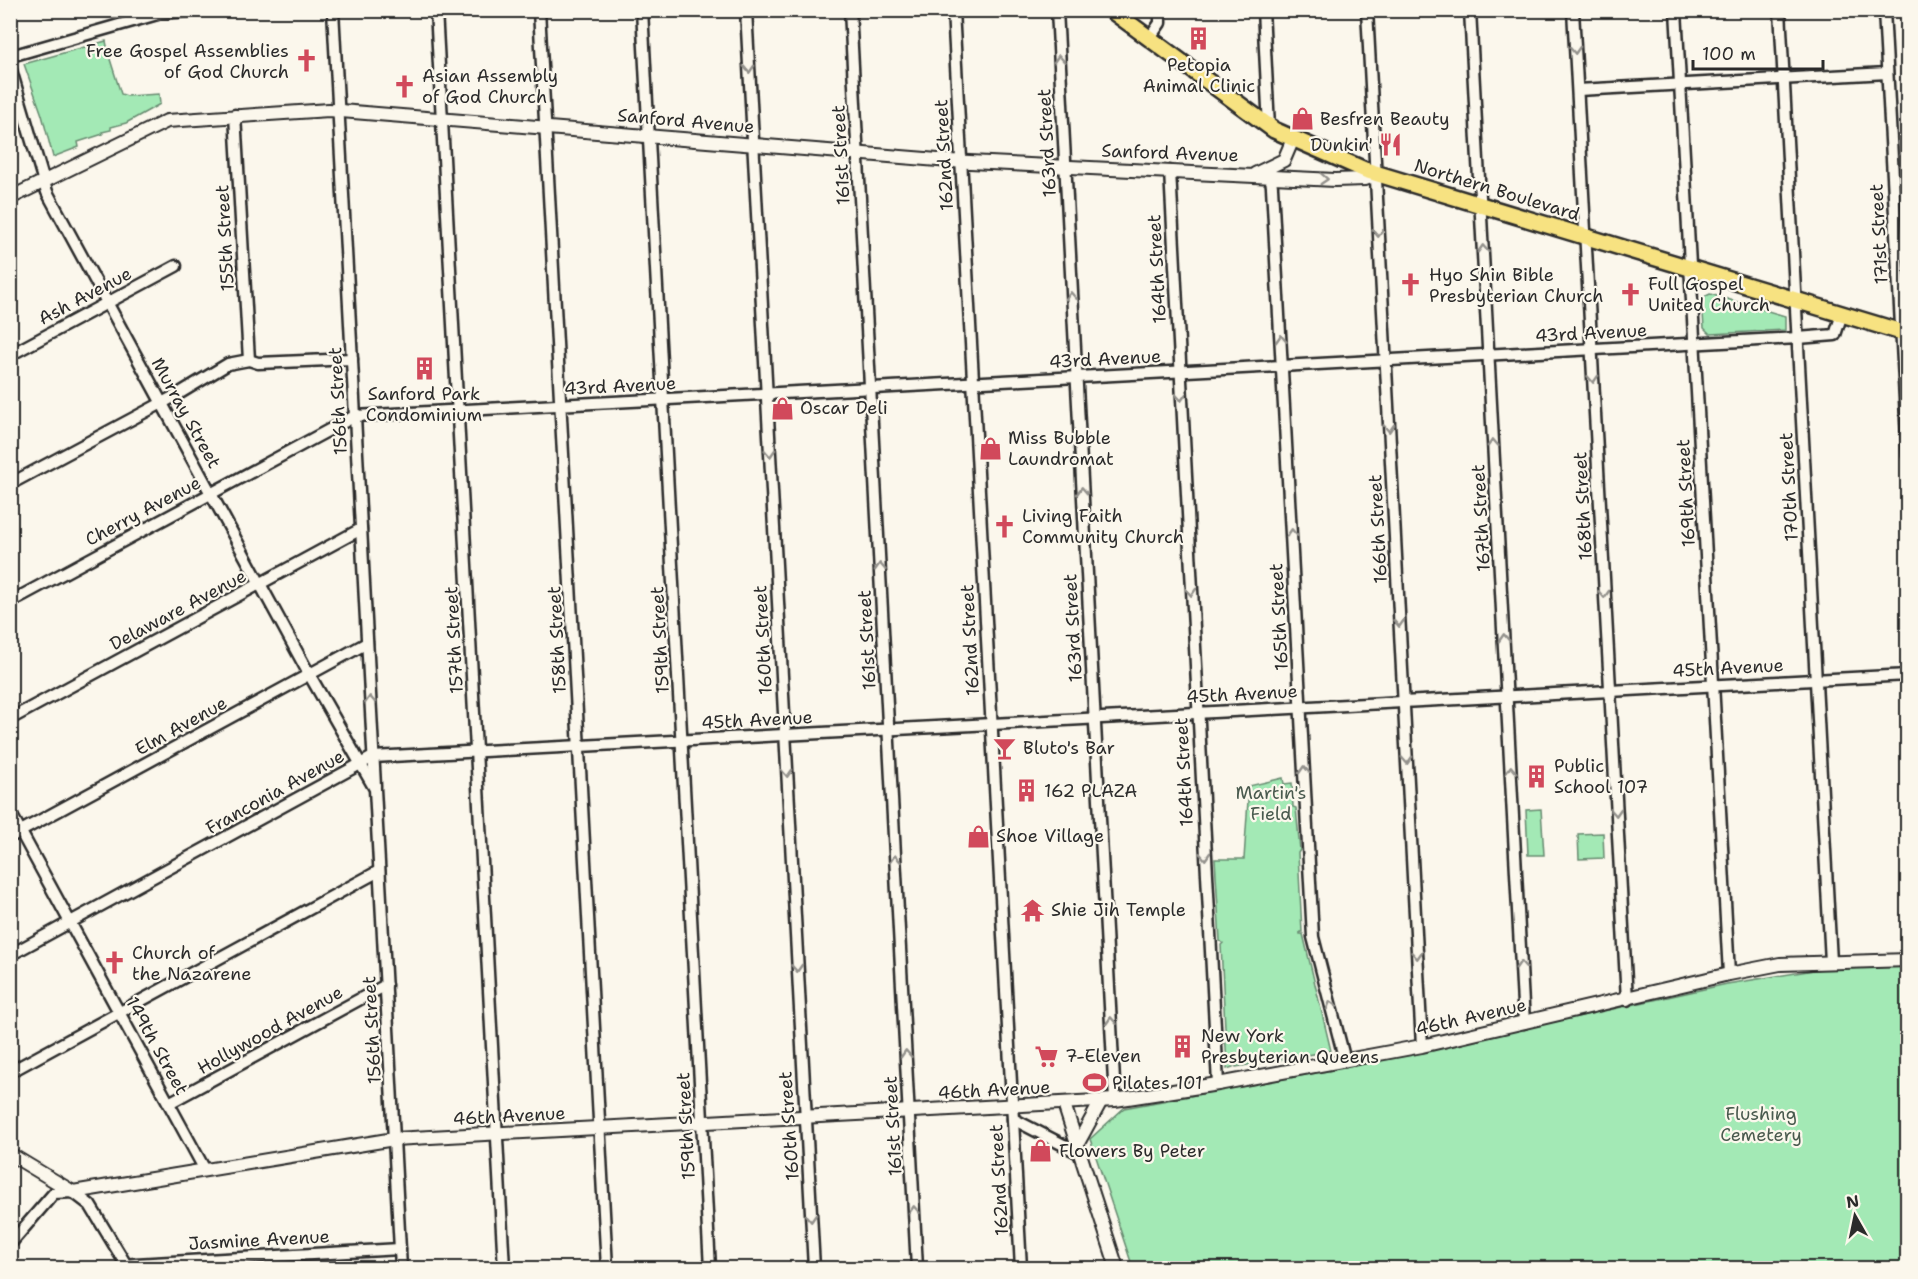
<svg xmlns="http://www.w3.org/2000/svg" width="1918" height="1279" font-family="'Shantell Sans',sans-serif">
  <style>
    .green { fill: #a3e9b5; stroke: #678a70; stroke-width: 1.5 }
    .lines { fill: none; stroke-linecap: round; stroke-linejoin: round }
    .minor-casing { stroke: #2b2b2b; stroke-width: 15 }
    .tertiary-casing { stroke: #2b2b2b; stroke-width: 16 }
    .primary-casing { stroke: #2b2b2b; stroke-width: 20 }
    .minor { stroke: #fbf7ec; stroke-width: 10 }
    .tertiary { stroke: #fbf7ec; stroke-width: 12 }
    .primary { stroke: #f7e281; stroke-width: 15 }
    .oneway { stroke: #93918c }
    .labels { text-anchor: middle; stroke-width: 4.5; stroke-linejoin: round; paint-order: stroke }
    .poi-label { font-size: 18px; fill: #2b2b2b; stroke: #fbf7ec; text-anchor: start }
    .street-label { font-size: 18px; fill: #2b2b2b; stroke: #fbf7ec }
    .park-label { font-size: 18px; fill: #495a4e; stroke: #fbf7ec }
  </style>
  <rect width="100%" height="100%" fill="#fbf7ec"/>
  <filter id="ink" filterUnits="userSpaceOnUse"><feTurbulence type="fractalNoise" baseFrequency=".0167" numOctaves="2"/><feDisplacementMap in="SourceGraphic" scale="12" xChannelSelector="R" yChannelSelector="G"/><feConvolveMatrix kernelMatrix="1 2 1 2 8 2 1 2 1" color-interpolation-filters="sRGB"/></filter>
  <g filter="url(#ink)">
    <g class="green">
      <polygon points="106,41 109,56 121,94 127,96 159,94 160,104 126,123 111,127 111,130 102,132 103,134 78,142 79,147 53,157 42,115 24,64"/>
      <polygon points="1710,294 1785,316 1785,330 1710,334 1704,328 1702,298"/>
      <polygon points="1283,778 1284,784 1292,783 1293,807 1296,808 1300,850 1298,853 1302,932 1300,932 1300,934 1303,934 1331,1051 1324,1051 1323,1048 1321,1048 1319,1053 1236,1067 1233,1063 1233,1067 1227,1069 1221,945 1223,943 1220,941 1215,859 1244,859 1249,786"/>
      <polygon points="1541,809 1544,855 1528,855 1526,810"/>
      <polygon points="1603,833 1604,858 1579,859 1578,834"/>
      <polygon points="1907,966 1907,1268 1133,1268 1090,1139 1124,1108 1344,1068 1727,984 1833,967"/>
    </g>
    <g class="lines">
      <defs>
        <g id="minor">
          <polyline points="333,10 375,786"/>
          <polyline points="436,10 504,1268"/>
          <polyline points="539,10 607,1268"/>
          <polyline points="642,10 710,1268"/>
          <polyline points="746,10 814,1268"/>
          <polyline points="850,10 917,1268"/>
          <polyline points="953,10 1021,1268"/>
          <polyline points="1057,10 1115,1100"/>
          <polyline points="1263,10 1269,127"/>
          <polyline points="1367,10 1422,1046"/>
          <polyline points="1470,10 1524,1023"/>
          <polyline points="1573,10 1627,1000"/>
          <polyline points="1676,10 1729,974"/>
          <polyline points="1780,10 1831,962"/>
          <polyline points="1884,10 1908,456"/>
          <polyline points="1149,39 1160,23 1160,10"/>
          <polyline points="10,55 18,54 161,13 204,10"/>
          <polyline points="10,67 47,192 309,674 375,789 401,1268"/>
          <polyline points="1578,90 1887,73"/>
          <polyline points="235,115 249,360"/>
          <polyline points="1270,170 1272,187 1313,937 1345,1061"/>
          <polyline points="1170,171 1218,1084"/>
          <polyline points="10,355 176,266"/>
          <polyline points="10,484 175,396 228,364 249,360 258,363 352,359"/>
          <polyline points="10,602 355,416 1798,338 1835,335 1842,314"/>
          <polyline points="10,719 361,529"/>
          <polyline points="10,812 205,1170"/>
          <polyline points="10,837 367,643"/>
          <polyline points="10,955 373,757 1908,675"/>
          <polyline points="10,1072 379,871"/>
          <polyline points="169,1103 386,985"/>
          <polyline points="1013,1119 1079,1153"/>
          <polyline points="10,1244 54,1193 73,1192 90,1205 128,1268"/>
          <polyline points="122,1268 126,1265 135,1264 400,1249"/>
        </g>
        <g id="tertiary">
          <polyline points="1255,174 1284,160 1293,139"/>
          <polyline points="10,198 167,121 329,110 950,161 1335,180 1365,179 1376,175"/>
          <polyline points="1064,1104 1117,1268"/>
          <polyline points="1077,1145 1101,1101"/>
          <polyline points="10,1154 73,1192 394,1139 1115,1100 1218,1084 1422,1046 1729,974 1780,964 1908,960"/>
        </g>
        <polyline id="primary" points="1111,10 1274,130 1365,170 1908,334"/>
      </defs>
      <use href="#minor" class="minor-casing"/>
      <use href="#tertiary" class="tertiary-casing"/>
      <use href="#primary" class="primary-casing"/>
      <use href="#minor" class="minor"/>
      <use href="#tertiary" class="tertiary"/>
      <use href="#primary" class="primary"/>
    </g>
    <defs><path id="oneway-chevron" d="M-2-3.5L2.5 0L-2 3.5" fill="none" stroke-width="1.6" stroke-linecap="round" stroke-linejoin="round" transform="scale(1.5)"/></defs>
    <g class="oneway">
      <use href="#oneway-chevron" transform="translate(1575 50) rotate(87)"/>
      <use href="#oneway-chevron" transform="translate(1059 59) rotate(-93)"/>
      <use href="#oneway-chevron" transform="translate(749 69) rotate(87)"/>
      <use href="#oneway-chevron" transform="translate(1324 179) rotate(3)"/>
      <use href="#oneway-chevron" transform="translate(1378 233) rotate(87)"/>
      <use href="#oneway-chevron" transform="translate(1483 249) rotate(-93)"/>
      <use href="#oneway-chevron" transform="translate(1071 296) rotate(-93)"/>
      <use href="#oneway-chevron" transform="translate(1281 339) rotate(-93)"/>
      <use href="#oneway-chevron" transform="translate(1593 379) rotate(87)"/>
      <use href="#oneway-chevron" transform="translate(1181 397) rotate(87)"/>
      <use href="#oneway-chevron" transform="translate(1389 428) rotate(87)"/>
      <use href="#oneway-chevron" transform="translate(1493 443) rotate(-93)"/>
      <use href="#oneway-chevron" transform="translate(770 453) rotate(87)"/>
      <use href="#oneway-chevron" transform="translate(1082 491) rotate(-93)"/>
      <use href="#oneway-chevron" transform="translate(1292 533) rotate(-93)"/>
      <use href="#oneway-chevron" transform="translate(880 567) rotate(-93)"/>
      <use href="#oneway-chevron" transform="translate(1191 592) rotate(87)"/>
      <use href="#oneway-chevron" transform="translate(1604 594) rotate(87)"/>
      <use href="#oneway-chevron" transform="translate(1399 623) rotate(87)"/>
      <use href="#oneway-chevron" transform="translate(1504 638) rotate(-93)"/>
      <use href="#oneway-chevron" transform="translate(370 700) rotate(-93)"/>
      <use href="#oneway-chevron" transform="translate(1407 760) rotate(87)"/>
      <use href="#oneway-chevron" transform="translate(1304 770) rotate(-93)"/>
      <use href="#oneway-chevron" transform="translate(1511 770) rotate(-93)"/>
      <use href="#oneway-chevron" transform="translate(787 773) rotate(87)"/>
      <use href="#oneway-chevron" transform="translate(1616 812) rotate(87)"/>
      <use href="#oneway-chevron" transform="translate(1205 856) rotate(87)"/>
      <use href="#oneway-chevron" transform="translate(895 859) rotate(-93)"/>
      <use href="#oneway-chevron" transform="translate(1417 955) rotate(87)"/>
      <use href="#oneway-chevron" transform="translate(1521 965) rotate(-93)"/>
      <use href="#oneway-chevron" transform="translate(797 968) rotate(87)"/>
      <use href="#oneway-chevron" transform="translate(1331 1005) rotate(-105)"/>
      <use href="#oneway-chevron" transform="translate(1111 1021) rotate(-93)"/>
      <use href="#oneway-chevron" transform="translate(906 1054) rotate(-93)"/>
      <use href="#oneway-chevron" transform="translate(914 1210) rotate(-93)"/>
      <use href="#oneway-chevron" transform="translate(811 1218) rotate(87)"/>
    </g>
  </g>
  <defs>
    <symbol id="building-bare" viewBox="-9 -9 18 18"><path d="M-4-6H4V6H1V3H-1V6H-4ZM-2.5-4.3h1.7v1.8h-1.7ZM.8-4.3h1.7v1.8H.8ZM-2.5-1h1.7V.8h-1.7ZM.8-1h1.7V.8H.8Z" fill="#d1495b" stroke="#fbf7ec" stroke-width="2.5" paint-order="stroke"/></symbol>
    <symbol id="church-bare" viewBox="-9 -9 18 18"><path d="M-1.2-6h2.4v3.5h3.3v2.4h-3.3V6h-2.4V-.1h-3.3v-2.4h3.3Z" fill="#d1495b" stroke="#fbf7ec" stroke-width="2.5" paint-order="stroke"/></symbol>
    <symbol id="shop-bare" viewBox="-9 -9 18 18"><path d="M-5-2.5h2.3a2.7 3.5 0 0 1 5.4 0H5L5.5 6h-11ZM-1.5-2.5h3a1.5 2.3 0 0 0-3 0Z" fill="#d1495b" stroke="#fbf7ec" stroke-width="2.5" paint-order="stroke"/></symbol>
    <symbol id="restaurant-bare" viewBox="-9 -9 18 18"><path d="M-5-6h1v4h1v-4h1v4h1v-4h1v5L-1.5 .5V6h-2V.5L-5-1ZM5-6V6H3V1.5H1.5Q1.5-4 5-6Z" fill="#d1495b" stroke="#fbf7ec" stroke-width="2.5" paint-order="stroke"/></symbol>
    <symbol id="bar-bare" viewBox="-9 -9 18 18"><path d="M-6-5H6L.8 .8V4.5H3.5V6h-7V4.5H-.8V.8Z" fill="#d1495b" stroke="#fbf7ec" stroke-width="2.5" paint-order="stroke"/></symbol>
    <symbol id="temple-bare" viewBox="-9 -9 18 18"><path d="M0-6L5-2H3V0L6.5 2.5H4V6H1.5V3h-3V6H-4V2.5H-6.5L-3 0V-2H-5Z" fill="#d1495b" stroke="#fbf7ec" stroke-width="2.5" paint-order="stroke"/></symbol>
    <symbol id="supermarket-bare" viewBox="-9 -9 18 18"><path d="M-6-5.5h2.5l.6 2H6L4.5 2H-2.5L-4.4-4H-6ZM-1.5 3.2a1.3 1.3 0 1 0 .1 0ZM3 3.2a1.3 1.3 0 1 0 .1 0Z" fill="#d1495b" stroke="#fbf7ec" stroke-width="2.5" paint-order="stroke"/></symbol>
    <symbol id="stadium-bare" viewBox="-9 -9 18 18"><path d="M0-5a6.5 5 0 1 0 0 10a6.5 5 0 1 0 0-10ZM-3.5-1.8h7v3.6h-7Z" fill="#d1495b" stroke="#fbf7ec" stroke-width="2.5" paint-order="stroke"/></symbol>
  </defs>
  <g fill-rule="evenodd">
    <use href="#building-bare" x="1182" y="22" width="33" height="33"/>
    <use href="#church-bare" x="290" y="44" width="33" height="33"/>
    <use href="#church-bare" x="388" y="70" width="33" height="33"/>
    <use href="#shop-bare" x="1286" y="102" width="33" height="33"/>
    <use href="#restaurant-bare" x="1374" y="128" width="33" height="33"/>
    <use href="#church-bare" x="1394" y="268" width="33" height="33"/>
    <use href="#church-bare" x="1614" y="278" width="33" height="33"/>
    <use href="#building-bare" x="408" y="352" width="33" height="33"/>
    <use href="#shop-bare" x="766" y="392" width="33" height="33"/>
    <use href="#shop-bare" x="974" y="432" width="33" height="33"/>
    <use href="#church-bare" x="988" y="510" width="33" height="33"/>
    <use href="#bar-bare" x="988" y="732" width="33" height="33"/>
    <use href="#building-bare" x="1520" y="760" width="33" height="33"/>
    <use href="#building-bare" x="1010" y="774" width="33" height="33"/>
    <use href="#shop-bare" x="962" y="820" width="33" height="33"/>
    <use href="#temple-bare" x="1016" y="894" width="33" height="33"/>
    <use href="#church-bare" x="98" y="946" width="33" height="33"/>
    <use href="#building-bare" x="1166" y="1030" width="33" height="33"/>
    <use href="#supermarket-bare" x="1030" y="1040" width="33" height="33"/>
    <use href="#stadium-bare" x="1078" y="1066" width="33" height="33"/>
    <use href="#shop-bare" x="1024" y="1134" width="33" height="33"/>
  </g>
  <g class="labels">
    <g class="poi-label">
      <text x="289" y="57" text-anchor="end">Free Gospel Assemblies<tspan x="289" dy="21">of God Church</tspan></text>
      <text x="1199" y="71" text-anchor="middle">Petopia<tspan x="1199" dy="21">Animal Clinic</tspan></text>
      <text x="422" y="82">Asian Assembly<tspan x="422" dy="21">of God Church</tspan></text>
      <text x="1320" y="125">Besfren Beauty</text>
      <text x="1373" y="151" text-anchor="end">Dunkin'</text>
      <text x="1429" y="281">Hyo Shin Bible<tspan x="1429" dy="21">Presbyterian Church</tspan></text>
      <text x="1648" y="290">Full Gospel<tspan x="1648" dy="21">United Church</tspan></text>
      <text x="424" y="400" text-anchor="middle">Sanford Park<tspan x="424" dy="21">Condominium</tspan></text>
      <text x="800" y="414">Oscar Deli</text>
      <text x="1008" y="444">Miss Bubble<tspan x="1008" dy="21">Laundromat</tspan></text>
      <text x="1022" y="522">Living Faith<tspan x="1022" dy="21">Community Church</tspan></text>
      <text x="1023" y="754">Bluto's Bar</text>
      <text x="1554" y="772">Public<tspan x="1554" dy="21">School 107</tspan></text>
      <text x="1044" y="797">162 PLAZA</text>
      <text x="996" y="842">Shoe Village</text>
      <text x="1051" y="916">Shie Jih Temple</text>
      <text x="132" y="959">Church of<tspan x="132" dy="21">the Nazarene</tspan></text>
      <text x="1201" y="1042">New York<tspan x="1201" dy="21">Presbyterian Queens</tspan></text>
      <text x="1065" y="1062">7-Eleven</text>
      <text x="1112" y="1089">Pilates 101</text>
      <text x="1059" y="1157">Flowers By Peter</text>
    </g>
    <g class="street-label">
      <text transform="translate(686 121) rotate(5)" y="6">Sanford Avenue</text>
      <text transform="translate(1047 143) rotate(-93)" y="6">163rd Street</text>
      <text transform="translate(1170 153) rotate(2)" y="6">Sanford Avenue</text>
      <text transform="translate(841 155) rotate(-93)" y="6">161st Street</text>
      <text transform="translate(944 155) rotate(-93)" y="6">162nd Street</text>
      <text transform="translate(1497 190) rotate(17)" y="6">Northern Boulevard</text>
      <text transform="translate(1879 234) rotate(-93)" y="6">171st Street</text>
      <text transform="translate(225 238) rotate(-93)" y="6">155th Street</text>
      <text transform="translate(1157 269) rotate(-93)" y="6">164th Street</text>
      <text transform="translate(85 296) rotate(-28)" y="6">Ash Avenue</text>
      <text transform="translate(1591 333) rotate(-3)" y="6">43rd Avenue</text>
      <text transform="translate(1105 359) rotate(-3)" y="6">43rd Avenue</text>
      <text transform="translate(620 386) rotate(-3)" y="6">43rd Avenue</text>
      <text transform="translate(338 401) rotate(-93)" y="6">156th Street</text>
      <text transform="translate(186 413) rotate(61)" y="6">Murray Street</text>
      <text transform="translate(1789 487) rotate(-93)" y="6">170th Street</text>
      <text transform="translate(1686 493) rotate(-93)" y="6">169th Street</text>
      <text transform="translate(1583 506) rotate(-93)" y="6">168th Street</text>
      <text transform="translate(143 511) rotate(-28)" y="6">Cherry Avenue</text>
      <text transform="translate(1481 518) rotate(-93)" y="6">167th Street</text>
      <text transform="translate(1378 529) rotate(-93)" y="6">166th Street</text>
      <text transform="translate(178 610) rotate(-28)" y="6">Delaware Avenue</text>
      <text transform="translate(1279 617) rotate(-93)" y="6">165th Street</text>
      <text transform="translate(1073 628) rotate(-93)" y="6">163rd Street</text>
      <text transform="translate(454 640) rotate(-93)" y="6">157th Street</text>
      <text transform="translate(557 640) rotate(-93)" y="6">158th Street</text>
      <text transform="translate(660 640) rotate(-93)" y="6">159th Street</text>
      <text transform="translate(763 640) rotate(-93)" y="6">160th Street</text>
      <text transform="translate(867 640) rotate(-93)" y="6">161st Street</text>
      <text transform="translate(970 640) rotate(-93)" y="6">162nd Street</text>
      <text transform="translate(1728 668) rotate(-3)" y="6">45th Avenue</text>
      <text transform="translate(1242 694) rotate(-3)" y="6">45th Avenue</text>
      <text transform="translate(757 720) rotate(-3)" y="6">45th Avenue</text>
      <text transform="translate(181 726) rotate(-29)" y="6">Elm Avenue</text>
      <text transform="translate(1184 772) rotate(-93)" y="6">164th Street</text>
      <text transform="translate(275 792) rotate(-29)" y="6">Franconia Avenue</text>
      <text transform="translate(1471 1017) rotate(-13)" y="6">46th Avenue</text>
      <text transform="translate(270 1030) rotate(-29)" y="6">Hollywood Avenue</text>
      <text transform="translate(372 1030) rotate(-93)" y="6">156th Street</text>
      <text transform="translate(157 1046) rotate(61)" y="6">149th Street</text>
      <text transform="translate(994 1090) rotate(-3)" y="6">46th Avenue</text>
      <text transform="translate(509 1116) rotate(-3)" y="6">46th Avenue</text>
      <text transform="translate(686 1126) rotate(-93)" y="6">159th Street</text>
      <text transform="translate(789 1126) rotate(-94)" y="6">160th Street</text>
      <text transform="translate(893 1126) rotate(-93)" y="6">161st Street</text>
      <text transform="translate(999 1180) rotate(-93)" y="6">162nd Street</text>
      <text transform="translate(259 1240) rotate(-3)" y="6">Jasmine Avenue</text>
    </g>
    <g class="park-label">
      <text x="1271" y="799">Martin's<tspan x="1271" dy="21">Field</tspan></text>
      <text x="1761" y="1120">Flushing<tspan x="1761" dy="21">Cemetery</tspan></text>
    </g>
  </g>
  <rect width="1918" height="1279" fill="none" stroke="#fbf7ec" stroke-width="36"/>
  <rect x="18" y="18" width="1882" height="1243" fill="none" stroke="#2b2b2b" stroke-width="2" filter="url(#ink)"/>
  <g transform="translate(1855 1216) rotate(351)" stroke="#fbf7ec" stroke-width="4.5" paint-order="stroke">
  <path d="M0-4.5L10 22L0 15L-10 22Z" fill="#2b2b2b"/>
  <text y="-9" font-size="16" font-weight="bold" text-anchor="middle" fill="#2b2b2b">N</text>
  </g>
  <path d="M1693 60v9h130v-9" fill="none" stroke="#2b2b2b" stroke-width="3"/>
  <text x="1702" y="60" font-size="18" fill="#2b2b2b" stroke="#fbf7ec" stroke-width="4.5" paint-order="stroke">100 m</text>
</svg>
